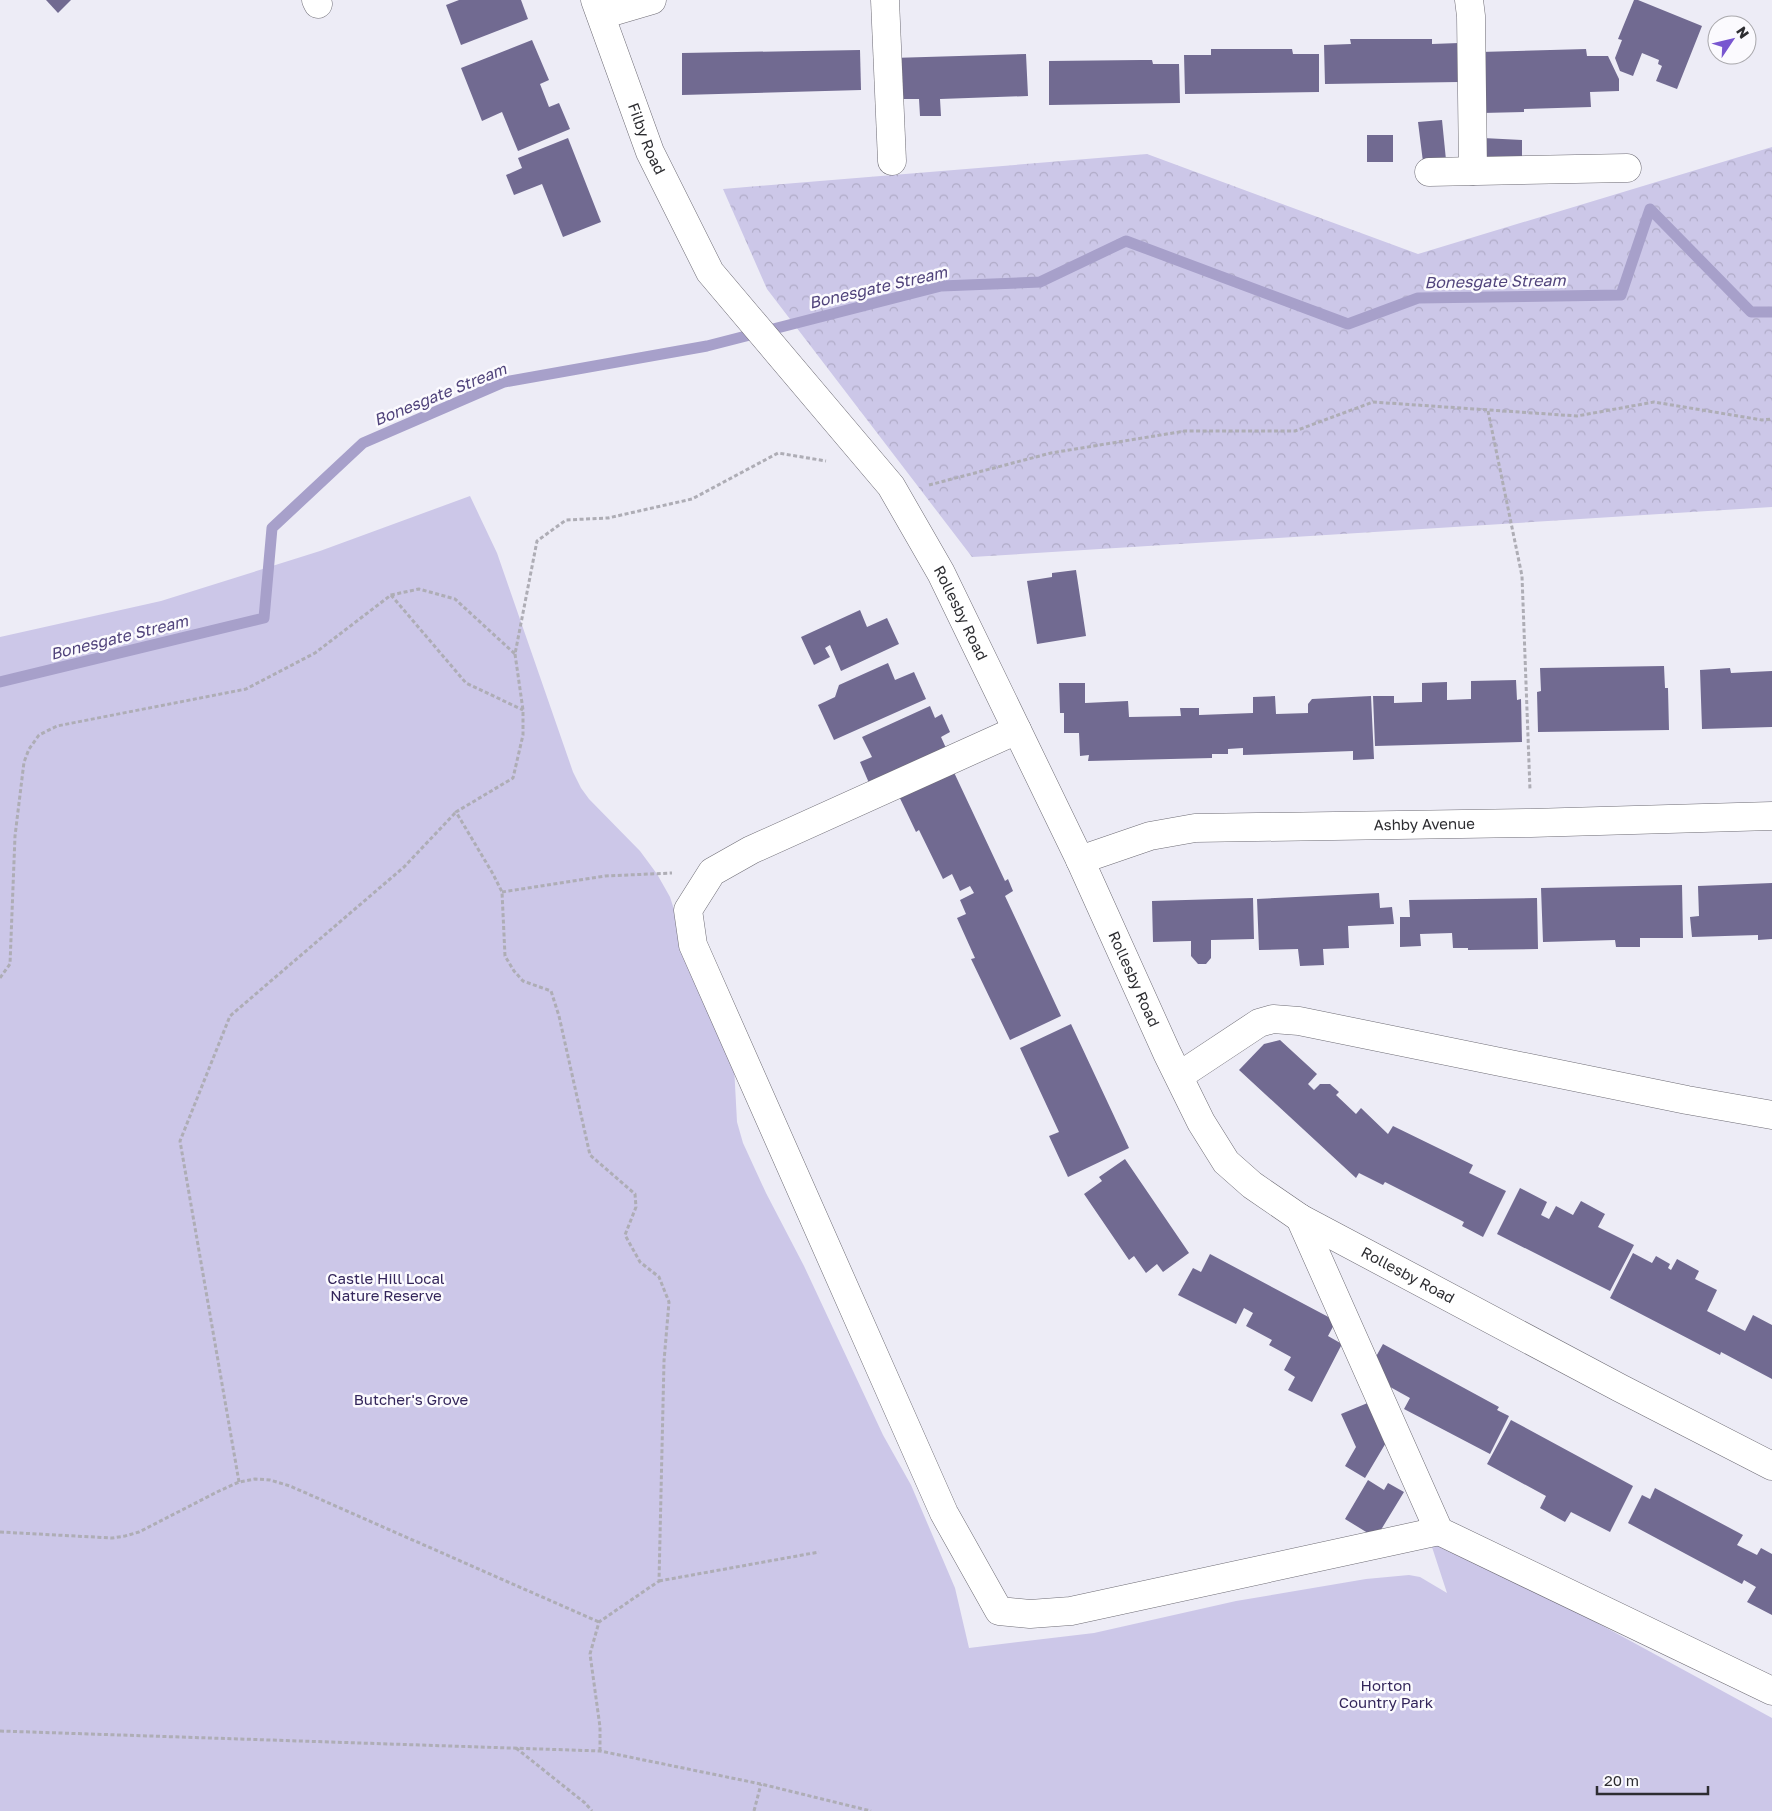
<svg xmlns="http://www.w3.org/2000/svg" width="1772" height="1811" font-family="'Golos Text',sans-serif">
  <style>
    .forest { fill: url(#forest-crowns) }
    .park { fill: #ccc7e8 }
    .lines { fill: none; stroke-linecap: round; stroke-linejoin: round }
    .stream { stroke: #a7a0ca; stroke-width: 11 }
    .building { fill: #716a91 }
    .minor-casing { stroke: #6e6c75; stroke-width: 29 }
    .path { stroke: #aeadb5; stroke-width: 3; stroke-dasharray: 4 2.5; stroke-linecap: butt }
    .minor { stroke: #fff; stroke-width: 28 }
    .labels { text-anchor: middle; stroke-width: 5; stroke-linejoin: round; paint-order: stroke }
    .street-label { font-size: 15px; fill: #2d2d31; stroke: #fbfafe }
    .park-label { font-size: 15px; fill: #34265b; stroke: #fbfafe }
    .water-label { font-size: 16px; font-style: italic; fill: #50437b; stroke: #fbfafe }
  </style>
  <defs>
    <pattern id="forest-crowns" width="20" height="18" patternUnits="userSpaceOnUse" patternTransform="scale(1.25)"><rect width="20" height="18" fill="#ccc7e8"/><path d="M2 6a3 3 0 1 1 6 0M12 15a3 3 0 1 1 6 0" fill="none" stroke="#b0abc7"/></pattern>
  </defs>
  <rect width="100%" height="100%" fill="#edecf6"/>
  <polygon class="forest" points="1772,147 1772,507 972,557 767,289 723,189 1147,154 1418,254"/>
  <polygon class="park" points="470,496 497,553 573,772 581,788 589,799 640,851 657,874 670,897 689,956 734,1066 737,1122 743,1143 766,1193 804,1266 883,1435 911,1485 955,1588 969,1648 1094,1633 1236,1601 1366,1579 1409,1575 1420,1577 1447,1593 1431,1544 1445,1540 1772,1718 1772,1811 0,1811 0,637 161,601 320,551"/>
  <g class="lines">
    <polyline class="stream" points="0,682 264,618 272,528 363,443 504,382 707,346 941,286 1040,282 1126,241 1348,324 1418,298 1621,295 1650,209 1751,312 1772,312"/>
  </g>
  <g class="building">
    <polygon points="46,0 71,0 58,13"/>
    <polygon points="459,0 521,0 528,19 461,45 446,5"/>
    <polygon points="1634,0 1638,0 1702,26 1677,89 1656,81 1662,66 1658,64 1659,60 1642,53 1633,76 1620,71 1615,58 1622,40 1618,39"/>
    <polygon points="1350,39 1432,39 1432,44 1459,43 1459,82 1325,84 1324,45 1351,44"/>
    <polygon points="532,40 549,80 540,84 549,107 559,103 570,129 518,151 502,112 482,121 461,68"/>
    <polygon points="1211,49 1292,49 1293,54 1319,54 1319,92 1185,94 1184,55 1211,55"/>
    <polygon points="1586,49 1587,56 1608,56 1619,79 1619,91 1590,92 1591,107 1524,109 1524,112 1482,113 1480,52"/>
    <polygon points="860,50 861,90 682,95 682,53"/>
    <polygon points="1026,54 1028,96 940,99 941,116 920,116 919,99 894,99 892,58"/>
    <polygon points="1141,60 1152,60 1153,64 1179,64 1180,103 1049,105 1049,61"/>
    <polygon points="1442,120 1446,160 1423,162 1418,122"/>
    <rect x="1367" y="135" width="26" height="27"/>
    <polygon points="568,138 601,222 563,237 542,184 514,195 506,175 522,168 518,158"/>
    <polygon points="1483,138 1522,140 1522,159 1482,158"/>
    <polygon points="1076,570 1086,636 1037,644 1027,581 1052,577 1052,573"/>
    <polygon points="860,610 867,627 887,618 899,644 841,671 830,645 825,648 830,657 814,665 801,637"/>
    <polygon points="888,663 895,680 914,672 926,699 834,740 818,705 835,697 839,685"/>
    <polygon points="1664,666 1665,688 1668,688 1669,730 1538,732 1537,692 1541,691 1540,668"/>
    <polygon points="1730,668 1731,673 1772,671 1772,727 1702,729 1700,670"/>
    <polygon points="1516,680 1517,700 1521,699 1522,742 1375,746 1373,696 1394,696 1394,703 1422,702 1422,683 1447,682 1447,700 1471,699 1471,681"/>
    <polygon points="1059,683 1085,683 1085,703 1128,701 1129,717 1181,716 1180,708 1199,708 1199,715 1253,713 1253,697 1275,696 1276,714 1308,713 1308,704 1312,699 1371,696 1374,759 1353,760 1353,751 1243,755 1243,748 1228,749 1228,754 1212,754 1212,758 1088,761 1089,755 1080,756 1079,733 1064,733 1064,713 1060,713"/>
    <polygon points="930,706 935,718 942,714 950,732 941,737 946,748 869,783 860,762 872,757 862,737"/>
    <polygon points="951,766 1005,881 1008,879 1013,891 1005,896 1061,1016 1010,1040 971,959 975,958 957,918 966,914 960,900 974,893 970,886 960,891 952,874 943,879 919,830 916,832 897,792"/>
    <polygon points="1772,883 1772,939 1758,940 1758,935 1692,937 1690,917 1699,916 1698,886"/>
    <polygon points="1682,885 1683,938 1640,938 1640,947 1616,947 1615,940 1543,942 1541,888"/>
    <polygon points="1379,893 1380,908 1392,907 1394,924 1348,926 1349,948 1323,949 1324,965 1300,966 1298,949 1259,950 1257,899"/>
    <polygon points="1253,898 1254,939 1211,940 1211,958 1206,964 1198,964 1191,956 1191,941 1153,942 1152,901"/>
    <polygon points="1537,898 1538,949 1468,950 1468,948 1453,948 1452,933 1420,934 1421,946 1400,947 1400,917 1410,917 1409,900"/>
    <polygon points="1071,1024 1129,1148 1068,1177 1049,1136 1059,1132 1020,1048"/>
    <polygon points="1280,1040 1317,1074 1308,1084 1314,1090 1320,1084 1330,1084 1339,1092 1336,1095 1356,1114 1361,1108 1388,1134 1393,1126 1473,1165 1469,1173 1506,1191 1483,1237 1462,1226 1464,1222 1385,1182 1383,1185 1359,1173 1356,1178 1239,1070 1264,1044"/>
    <polygon points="1125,1159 1189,1253 1163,1272 1157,1264 1146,1273 1134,1256 1129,1260 1084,1194 1102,1181 1099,1177"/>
    <polygon points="1520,1188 1547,1202 1541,1215 1549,1219 1556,1206 1573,1215 1581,1201 1605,1214 1598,1227 1634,1245 1610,1291 1497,1234"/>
    <polygon points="1633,1253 1652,1263 1656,1256 1670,1264 1668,1268 1671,1270 1677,1259 1699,1271 1695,1279 1717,1290 1707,1311 1745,1331 1753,1315 1772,1325 1772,1379 1721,1352 1720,1355 1610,1298"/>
    <polygon points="1210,1254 1336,1321 1328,1336 1342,1344 1312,1402 1288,1390 1295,1377 1284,1370 1291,1357 1269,1345 1272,1340 1246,1326 1253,1313 1244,1308 1236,1324 1178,1295 1193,1268 1201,1272"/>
    <polygon points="1383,1344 1499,1407 1497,1410 1509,1416 1490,1454 1404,1409 1410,1398 1383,1383 1373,1362"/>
    <polygon points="1370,1402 1387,1441 1365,1478 1345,1466 1356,1447 1341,1414"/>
    <polygon points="1511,1420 1633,1486 1610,1532 1571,1512 1565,1522 1540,1508 1546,1496 1487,1464"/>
    <polygon points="1368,1480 1384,1490 1388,1483 1404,1492 1376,1538 1345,1519"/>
    <polygon points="1655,1488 1743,1535 1737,1545 1757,1555 1761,1548 1772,1554 1772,1615 1747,1602 1756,1587 1744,1580 1742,1584 1628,1523 1642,1495 1650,1499"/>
  </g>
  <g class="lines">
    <defs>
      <g id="minor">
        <polyline points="316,0 318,4"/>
        <path id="s1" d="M595,0L650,152L710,272L891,486L941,573L1080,860L1167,1053L1201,1122L1226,1162L1252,1185L1300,1218L1620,1388L1772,1466"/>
        <polyline points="885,0 892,161"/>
        <polyline points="1469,0 1471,16 1473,171"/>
        <polyline points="601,15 652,0"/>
        <polyline points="1429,172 1627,168"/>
        <polyline points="1017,730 751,850 712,872 688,910 693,945 944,1513 999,1611 1030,1614 1071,1611 1439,1531"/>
        <path id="s2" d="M1080,860L1150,836L1195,828L1531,823L1772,816"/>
        <polyline points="1179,1076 1259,1023 1273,1019 1299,1021 1687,1100 1772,1115"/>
        <polyline points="1300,1218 1439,1531 1772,1691"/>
      </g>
    </defs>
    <use href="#minor" class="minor-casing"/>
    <g class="path">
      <polyline points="1488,411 1522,576 1530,790"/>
      <polyline points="929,485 1051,453 1185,431 1295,431 1373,402 1577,416 1654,402 1762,420 1772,419"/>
      <polyline points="391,595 466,683 523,710"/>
      <polyline points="515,654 523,710 523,735 513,778 456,812 493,874 502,892 505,956 514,971 523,981 551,991 559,1016 590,1155 635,1194 636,1207 625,1235 640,1262 659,1277 669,1302 664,1361 659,1581 599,1622 590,1654 600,1727 600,1751"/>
      <polyline points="502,892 605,876 672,873"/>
      <polyline points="0,978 10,964 15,836 24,762 29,749 39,735 57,726 246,689 315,653 391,595 419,589 455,599 515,654 537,541 566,520 608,518 692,499 778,453 826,461"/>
      <polyline points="239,1482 180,1141 230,1016 404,867 456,812"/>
      <polyline points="0,1532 112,1538 125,1536 139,1532 219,1491 239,1482 255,1479 270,1480 290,1486 599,1622"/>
      <polyline points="659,1581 819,1552"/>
      <polyline points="0,1731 600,1751 761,1784 871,1811"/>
      <polyline points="516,1748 585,1803 592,1811"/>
      <polyline points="754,1811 761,1784"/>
    </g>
    <use href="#minor" class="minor"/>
  </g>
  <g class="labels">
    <g class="street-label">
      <text dy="5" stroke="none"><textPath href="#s1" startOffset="148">Filby Road</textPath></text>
      <text dy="5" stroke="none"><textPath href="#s1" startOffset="721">Rollesby Road</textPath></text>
      <text dy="5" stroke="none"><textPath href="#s2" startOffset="349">Ashby Avenue</textPath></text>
      <text dy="5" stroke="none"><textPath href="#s1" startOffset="1126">Rollesby Road</textPath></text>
      <text dy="5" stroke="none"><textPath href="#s1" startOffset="1546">Rollesby Road</textPath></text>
    </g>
    <g class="park-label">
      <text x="386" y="1284">Castle Hill Local<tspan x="386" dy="17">Nature Reserve</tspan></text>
      <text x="411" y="1405">Butcher's Grove</text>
      <text x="1386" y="1691">Horton<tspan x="1386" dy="17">Country Park</tspan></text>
    </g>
    <g class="water-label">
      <text transform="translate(1495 281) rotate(-1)" y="6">Bonesgate Stream</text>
      <text transform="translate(878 287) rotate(-13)" y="6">Bonesgate Stream</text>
      <text transform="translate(440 394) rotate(-22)" y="6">Bonesgate Stream</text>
      <text transform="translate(119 637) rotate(-14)" y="6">Bonesgate Stream</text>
    </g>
  </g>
  <g transform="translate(1732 40) rotate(55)"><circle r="24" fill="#fbfafe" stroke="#a9a8ac"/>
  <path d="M0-4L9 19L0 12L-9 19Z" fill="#7856d0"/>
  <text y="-8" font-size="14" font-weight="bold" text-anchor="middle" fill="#2d2d31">N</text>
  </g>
  <path d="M1597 1786v8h111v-8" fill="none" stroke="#2d2d31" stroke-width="2.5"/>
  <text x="1604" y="1786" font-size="15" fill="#2d2d31" stroke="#fbfafe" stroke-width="4" paint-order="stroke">20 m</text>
</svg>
